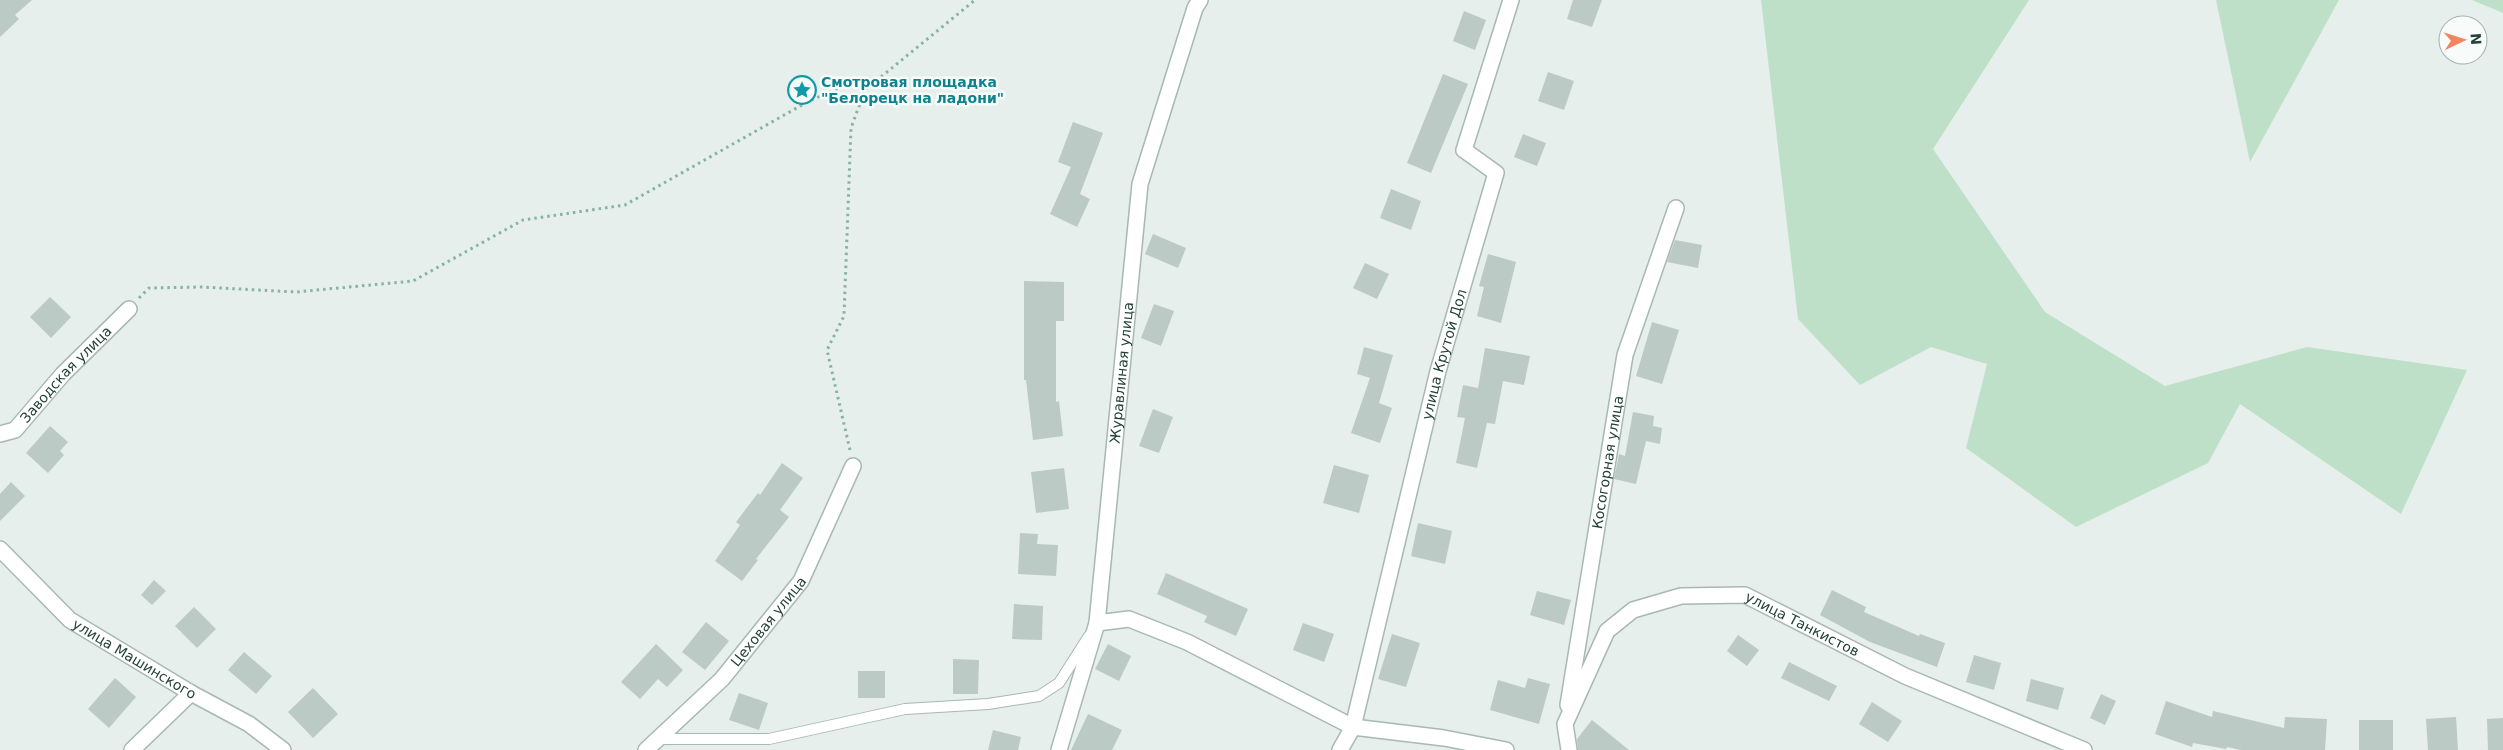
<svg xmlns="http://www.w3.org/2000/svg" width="2503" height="750" font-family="'DejaVu Sans',sans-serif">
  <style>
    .green { fill: #bfe0c8 }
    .building { fill: #bbcac4 }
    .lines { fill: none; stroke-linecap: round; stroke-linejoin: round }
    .service-casing { stroke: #a8b8b2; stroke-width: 12 }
    .minor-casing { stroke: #a8b8b2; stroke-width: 18 }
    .path { stroke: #86b3a5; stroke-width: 3; stroke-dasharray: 2.5 4; stroke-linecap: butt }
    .service { stroke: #fff; stroke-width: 10 }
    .minor { stroke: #fff; stroke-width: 15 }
    .labels { text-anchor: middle; stroke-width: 5; stroke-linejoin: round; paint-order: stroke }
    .culture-label { font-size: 14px; font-weight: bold; fill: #0d838f; stroke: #f7fbf9; text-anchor: start }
    .street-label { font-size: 14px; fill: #24423a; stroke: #f7fbf9 }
  </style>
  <rect width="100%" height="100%" fill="#e6efeb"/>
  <g class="green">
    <polygon points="1761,0 2029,0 1933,149 2045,312 2165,386 2307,347 2467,370 2401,514 2240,404 2208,463 2076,527 1966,448 1987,364 1931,347 1860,385 1798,319"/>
    <polygon points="2216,0 2339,0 2250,162"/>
    <polygon points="2472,0 2503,0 2503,13"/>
  </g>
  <g class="building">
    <polygon points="0,0 32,0 15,15 19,19 0,37"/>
    <polygon points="1573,0 1602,0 1592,27 1567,19"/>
    <polygon points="1464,11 1486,20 1475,50 1453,41"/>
    <polygon points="1548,72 1574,81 1564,110 1538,101"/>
    <polygon points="1443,74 1468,84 1431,173 1407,163"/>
    <polygon points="1073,122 1103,133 1080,194 1090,199 1077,227 1050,214 1071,167 1058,162"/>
    <polygon points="1523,134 1546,143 1537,166 1514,157"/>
    <polygon points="1391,189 1421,201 1411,230 1380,218"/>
    <polygon points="1153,234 1186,248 1178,268 1145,254"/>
    <polygon points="1675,240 1702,245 1698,268 1667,262"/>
    <polygon points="1488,254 1516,262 1501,323 1477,316 1484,287 1479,286"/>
    <polygon points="1365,263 1389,274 1377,299 1353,288"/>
    <polygon points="1024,281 1064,282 1064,321 1056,321 1056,402 1059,401 1063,436 1033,440 1026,380 1024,380"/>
    <polygon points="50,297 71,317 51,338 30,317"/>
    <polygon points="1154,304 1174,311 1161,346 1141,338"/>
    <polygon points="1652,322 1679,330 1662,384 1636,376"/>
    <polygon points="1364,347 1393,355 1379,403 1392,408 1380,443 1351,433 1370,378 1357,374"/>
    <polygon points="1485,348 1530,356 1524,385 1503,381 1495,424 1487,423 1477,468 1456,463 1465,418 1457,417 1463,385 1478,388"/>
    <polygon points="1153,409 1173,417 1159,453 1139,446"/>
    <polygon points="1633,412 1654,416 1653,426 1662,428 1660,444 1646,441 1636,484 1614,479 1619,454 1625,456"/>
    <polygon points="50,426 68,442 60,451 64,455 48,473 26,453"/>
    <polygon points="782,463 803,478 780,510 789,517 756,559 758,560 742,581 715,561 740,525 736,522 758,493 760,495"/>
    <polygon points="1334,465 1369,475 1359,513 1323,503"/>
    <polygon points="1064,468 1069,509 1036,513 1031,472"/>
    <polygon points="11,482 25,496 0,521 0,494"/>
    <polygon points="1418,523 1452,531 1445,564 1411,556"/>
    <polygon points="1020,533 1038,534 1037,544 1058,545 1056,576 1018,574"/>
    <polygon points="1166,573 1248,609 1236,636 1204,622 1207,616 1157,594"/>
    <polygon points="154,580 166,591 152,605 141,595"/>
    <polygon points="1832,590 1866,607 1864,612 1919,636 1920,634 1945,643 1937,667 1870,642 1820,615"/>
    <polygon points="1537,591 1571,600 1564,625 1530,615"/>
    <polygon points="1014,604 1043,606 1042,640 1012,639"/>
    <polygon points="194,607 216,629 197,648 175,626"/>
    <polygon points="706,622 729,641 705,670 682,652"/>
    <polygon points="1303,623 1334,634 1324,662 1293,650"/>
    <polygon points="1392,634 1420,643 1406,687 1378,679"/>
    <polygon points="1738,635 1759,650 1747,666 1727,651"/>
    <polygon points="656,644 683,670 667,687 658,679 640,699 621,682"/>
    <polygon points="1108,644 1131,656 1119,681 1095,669"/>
    <polygon points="244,652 272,676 256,694 228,670"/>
    <polygon points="1974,655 2001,663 1994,690 1966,682"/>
    <polygon points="953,659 979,660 978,694 953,694"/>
    <polygon points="1789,662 1837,686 1829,701 1781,678"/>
    <rect x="858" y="671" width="27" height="27"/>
    <polygon points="115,678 136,697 109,728 88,709"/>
    <polygon points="1528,678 1550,684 1539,724 1490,710 1498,680 1525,688"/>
    <polygon points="2031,679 2064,688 2058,710 2026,701"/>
    <polygon points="313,688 338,714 313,738 288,712"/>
    <polygon points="739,693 768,703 759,730 729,720"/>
    <polygon points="2101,694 2116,701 2105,725 2090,718"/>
    <polygon points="2166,701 2212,717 2213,711 2284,728 2285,717 2327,719 2325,750 2241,750 2227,747 2226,749 2193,743 2192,747 2155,734"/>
    <polygon points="1872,702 1902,721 1888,742 1859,724"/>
    <polygon points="1088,714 1122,730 1112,750 1071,750"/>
    <polygon points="2456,717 2458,750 2428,750 2426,719"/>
    <polygon points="2503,718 2503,750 2488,750 2487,719"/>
    <polygon points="1592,720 1629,750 1578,750 1577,739"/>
    <rect x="2359" y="720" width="34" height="30"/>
    <polygon points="993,730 1021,737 1018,750 988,750"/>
  </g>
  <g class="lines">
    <defs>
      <polyline id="service" points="658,739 769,739 905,709 988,704 1039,696 1059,683 1089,636"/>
      <g id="minor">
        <path id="s1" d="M0,434L15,430L63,374L129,309"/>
        <path id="s2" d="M0,549L70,620L191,693L249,724L283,750"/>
        <polyline points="1097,623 1129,619 1187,642 1353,727 1444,738 1506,750"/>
        <path id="s3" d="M1568,705L1625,355L1676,208"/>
        <polyline points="132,750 191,693"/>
        <path id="s4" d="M646,750L722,679L801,581L853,466"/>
        <path id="s5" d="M1059,750L1097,623L1140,184L1195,8L1200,0"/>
        <path id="s6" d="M1340,750L1353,727L1438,371L1496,173L1464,150L1511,0"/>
        <path id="s7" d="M1569,750L1565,724L1607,631L1633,610L1681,596L1745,595L1905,676L2084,750"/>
      </g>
    </defs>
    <use href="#service" class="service-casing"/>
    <use href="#minor" class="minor-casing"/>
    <g class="path">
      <polyline points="139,298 149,288 201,287 296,292 413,281 523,220 625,205 809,101 849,84 865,90"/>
      <polyline points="850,450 827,350 844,316 851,128 865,90 975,0"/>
    </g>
    <use href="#service" class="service"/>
    <use href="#minor" class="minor"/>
  </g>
  <defs>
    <symbol id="sight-ring" viewBox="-11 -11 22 22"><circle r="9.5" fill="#f7fbf9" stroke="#0f9aa8" stroke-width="1.5"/><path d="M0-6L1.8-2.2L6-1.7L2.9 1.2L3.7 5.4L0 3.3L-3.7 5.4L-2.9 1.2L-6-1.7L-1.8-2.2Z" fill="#0f9aa8"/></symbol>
  </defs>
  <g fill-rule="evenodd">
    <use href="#sight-ring" x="786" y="74" width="32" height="32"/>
  </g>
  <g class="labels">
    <g class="culture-label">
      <text x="821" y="87">Смотровая площадка<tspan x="821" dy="16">"Белорецк на ладони"</tspan></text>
    </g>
    <g class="street-label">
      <text dy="5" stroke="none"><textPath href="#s6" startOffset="410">улица Крутой Дол</textPath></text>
      <text dy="5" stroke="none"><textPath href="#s5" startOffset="384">Журавлиная улица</textPath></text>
      <text dy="5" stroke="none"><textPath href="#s1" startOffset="91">Заводская улица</textPath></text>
      <text dy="5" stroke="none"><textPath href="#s3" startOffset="246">Косогорная улица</textPath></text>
      <text dy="5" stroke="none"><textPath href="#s4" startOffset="178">Цеховая улица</textPath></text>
      <text dy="5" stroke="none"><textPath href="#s7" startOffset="340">улица Танкистов</textPath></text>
      <text dy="5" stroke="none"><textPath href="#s2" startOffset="175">улица Машинского</textPath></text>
    </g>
  </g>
  <g transform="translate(2463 40) rotate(86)"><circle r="24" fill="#f7fbf9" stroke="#a3b1ad"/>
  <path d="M0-4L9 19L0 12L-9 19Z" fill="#f4845f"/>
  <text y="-8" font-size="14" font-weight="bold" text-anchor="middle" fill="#24423a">N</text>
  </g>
</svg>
